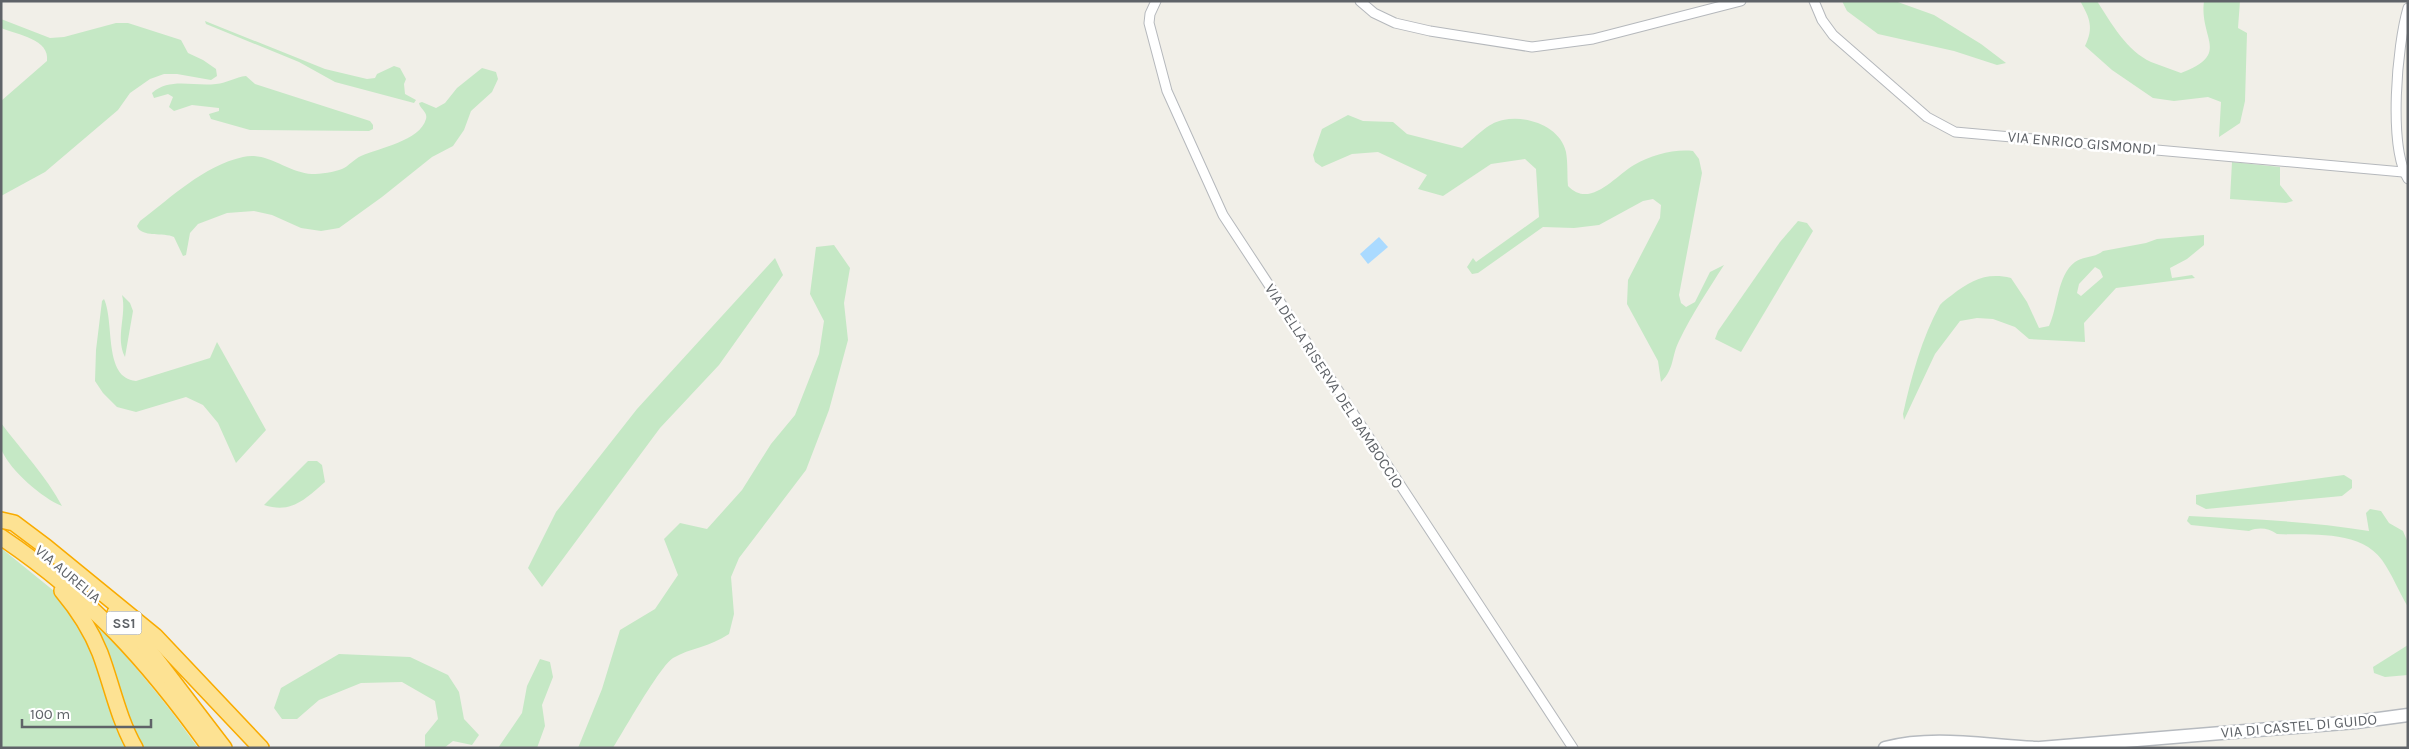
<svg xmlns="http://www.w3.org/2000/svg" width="2409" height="749" font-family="Karla,sans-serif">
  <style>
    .green { fill: #c5e8c5; fill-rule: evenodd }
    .water { fill: #aadaff }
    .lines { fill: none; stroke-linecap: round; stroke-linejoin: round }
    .street-casing { stroke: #b5b8bc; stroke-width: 11 }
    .secondary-casing { stroke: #b6babf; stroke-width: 15 }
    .highway-casing { stroke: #f9ab00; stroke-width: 18 }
    .street { stroke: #fff; stroke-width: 9 }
    .secondary { stroke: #fff; stroke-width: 12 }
    .highway { stroke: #fde293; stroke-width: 15 }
    .labels { text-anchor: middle; stroke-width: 5; stroke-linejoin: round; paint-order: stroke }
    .shield { fill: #fff; stroke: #8f9295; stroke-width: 1 }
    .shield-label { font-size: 14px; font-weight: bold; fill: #5f6368 }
    .street-label { font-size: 15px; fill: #5f6368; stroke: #fff }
  </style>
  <rect width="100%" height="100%" fill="#f1efe8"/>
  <g class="green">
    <polygon points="1842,1 1895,1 1934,15 1981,44 2006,63 1997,65 1954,51 1878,34 1847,11"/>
    <path d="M2080,1H2097C2111,23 2127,51 2151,62C2161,66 2171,69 2181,73C2232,54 2199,39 2204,1H2240L2238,28L2247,33L2245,101L2240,123L2219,137L2221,102L2208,97L2174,101L2153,98L2112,70L2085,46C2094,28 2090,18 2080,1Z"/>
    <path d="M1,19L50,38L64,37L116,23H128L181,40L188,53L203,60L216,69L217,76L211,80L177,74H164L150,79L130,93L118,110L45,172L1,196V101L47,61C50,39 18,35 1,28Z"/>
    <polygon points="205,21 325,69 367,79 375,78 377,74 394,66 400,68 406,79 404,84 405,94 416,100 414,103 335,82 299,62 206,24"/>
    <path d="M482,68L496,72L498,79L492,92L471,111L464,130L453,146L432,157L382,197L339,228L321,231L301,228L272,215L254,211L227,213L198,224L190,233L186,255L183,256L174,237C164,232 141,238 137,226L140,221C172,197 203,166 243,157C267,151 288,173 312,174C320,174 335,172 342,169C349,166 354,159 361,156C379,148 420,141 426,119C428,112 420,109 419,103L422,102L436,108L445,103L457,88Z"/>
    <path d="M246,76L255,84L370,121L373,125V129L369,131L250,130L211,119L209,114L219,111V108L192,105L174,111L169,107L173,97L168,94L154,98L152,93C170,77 194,87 216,84C227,83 236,77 246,76Z"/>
    <path d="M1348,115L1363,121L1393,122L1407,134L1462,148C1475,138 1487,123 1503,120C1527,115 1560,126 1566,152C1568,163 1567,175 1568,186C1590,209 1614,177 1634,165C1652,155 1673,149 1693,151L1699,159L1702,173L1679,295L1681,303L1686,307L1695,302L1710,272L1724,265C1708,290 1692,314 1679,341C1671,357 1675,368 1661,382L1658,361L1627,304L1628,280L1660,218L1661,205L1653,199L1643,201L1599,225L1574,228L1543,227L1478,273L1472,274L1467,267L1473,258L1476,262L1539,217L1536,169L1525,159L1491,164L1443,196L1418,189L1427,175L1378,152L1352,154L1322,167L1315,162L1313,155L1322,129Z"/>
    <polygon points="2232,162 2280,167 2280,185 2293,201 2286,203 2230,199"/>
    <polygon points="1798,221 1807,223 1813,231 1741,352 1715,339 1718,331 1780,242"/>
    <path d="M2204,235V245L2187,259L2170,268L2172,278L2192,275L2195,278L2116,288L2084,323L2085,342L2029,339L2015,327L1993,319L1977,318L1960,321L1935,354L1904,420L1903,414C1911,378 1922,337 1940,305C1943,301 1948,298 1952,295C1971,280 1987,272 2011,278L2027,302L2039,328L2049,326C2058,308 2057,275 2075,262C2083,256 2095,258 2103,251L2146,243L2157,239ZM2095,267L2100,270L2103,277L2081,296L2077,293L2079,284Z"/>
    <path d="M834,245L850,268L844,303L848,340L829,410L806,470L739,558L731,577L734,614L729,634C710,647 690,648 673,658C660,666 623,732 613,748H578L602,689L620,630L655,609L678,575L664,539L680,523L707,529L742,490L771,444L795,415L819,354L824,321L810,294L816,247Z"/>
    <polygon points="775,258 783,275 719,365 660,428 542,587 528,568 556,512 637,409"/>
    <path d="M122,295L130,303L133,311L125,357C115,337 127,315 122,295Z"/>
    <path d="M104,299C115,323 103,378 136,381L210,358L217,342L266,430L236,463L218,423L203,405L186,397L136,412L117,407L103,393L95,381L96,350L102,301Z"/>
    <path d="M1,423C22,451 46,476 62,506C42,498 11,471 2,451C0,444 1,431 1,423Z"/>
    <path d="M308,461H317L322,465L325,482C305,499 292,514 264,505Z"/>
    <polygon points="2344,475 2352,480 2352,488 2342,496 2206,509 2196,504 2196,495"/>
    <path d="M2370,509L2381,511L2389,523L2403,531L2408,543V607C2399,592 2392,574 2382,560C2359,529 2310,536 2277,534C2268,528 2259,527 2249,531L2191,525L2187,521L2189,516C2249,519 2309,521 2369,531L2366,513Z"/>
    <path d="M1,548L54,591L82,625L94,620C131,661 166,702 198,748H1Z"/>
    <polygon points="2408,645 2408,675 2385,677 2374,673 2373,667"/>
    <polygon points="339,654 410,657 448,675 459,692 464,719 479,735 472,745 453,741 444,748 425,748 425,735 438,719 435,701 402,682 361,683 319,700 297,719 282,719 274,708 281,688"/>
    <polygon points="540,659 550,662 553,677 542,705 545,726 537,748 498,748 522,713 527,686"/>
  </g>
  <polygon class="water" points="1379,237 1388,247 1368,264 1360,254"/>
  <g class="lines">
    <defs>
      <g id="street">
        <polyline points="1156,1 1150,14 1149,23 1167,91 1223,215 1573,748"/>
        <polyline points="1360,1 1374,13 1395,23 1430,31 1532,47 1593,39 1741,1"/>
        <polyline points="1814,1 1822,20 1833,35 1927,117 1955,132 2403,172"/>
        <path d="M2408,8C2397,45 2388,146 2408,179"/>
      </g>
      <g id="secondary">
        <path d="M1885,748C1935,735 1986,746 2037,748"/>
        <polyline points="2040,748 2356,722 2408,715"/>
      </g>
      <g id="highway">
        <polyline points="1,520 14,523 46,547 155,636 261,748"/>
        <path d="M1,537C90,597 148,661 210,748"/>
        <path d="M62,591C78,610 91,630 100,653C112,685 118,718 135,748"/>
        <polyline points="115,613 143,642 224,748"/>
      </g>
    </defs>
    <use href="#street" class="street-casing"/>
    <use href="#secondary" class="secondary-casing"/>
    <use href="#highway" class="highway-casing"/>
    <use href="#street" class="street"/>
    <use href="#secondary" class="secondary"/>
    <use href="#highway" class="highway"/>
  </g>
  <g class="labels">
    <rect class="shield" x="106.5" y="611.5" width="35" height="23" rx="4"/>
    <g class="shield-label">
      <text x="124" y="628">SS1</text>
    </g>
    <g class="street-label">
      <text transform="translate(2082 143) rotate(5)" y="5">VIA ENRICO GISMONDI</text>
      <text transform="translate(1334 386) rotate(57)" y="5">VIA DELLA RISERVA DEL BAMBOCCIO</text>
      <text transform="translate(68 574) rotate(40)" y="5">VIA AURELIA</text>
      <text transform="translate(2299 726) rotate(-5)" y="5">VIA DI CASTEL DI GUIDO</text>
    </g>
  </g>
  <rect width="2409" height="749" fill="none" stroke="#5f6368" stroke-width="5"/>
  <path d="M22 719v8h129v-8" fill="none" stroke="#5f6368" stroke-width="2.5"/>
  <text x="30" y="719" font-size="15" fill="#5f6368" stroke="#ffffff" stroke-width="4" paint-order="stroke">100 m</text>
</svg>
